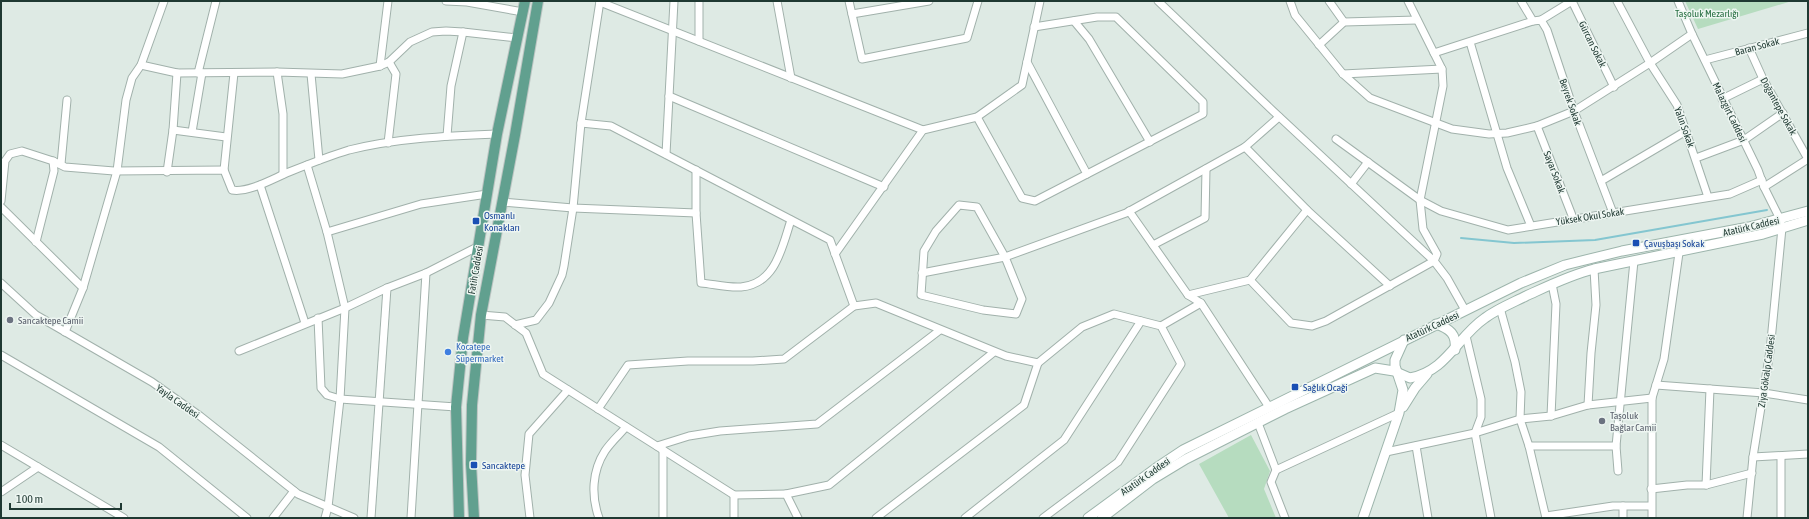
<svg xmlns="http://www.w3.org/2000/svg" width="1809" height="519" font-family="'Asap Condensed',sans-serif">
  <style>
    .green { fill: #b6dcbf }
    .lines { fill: none; stroke-linecap: round; stroke-linejoin: round }
    .stream { stroke: #84c6d0; stroke-width: 2 }
    .street-casing { stroke: #a1b1ab; stroke-width: 9 }
    .secondary-casing { stroke: #9db5ac; stroke-width: 11 }
    .primary-casing { stroke: #bcc4c2; stroke-width: 12 }
    .street { stroke: #fff; stroke-width: 7 }
    .secondary { stroke: #fff; stroke-width: 9 }
    .primary { stroke: #61a08f; stroke-width: 10 }
    .transit-dot { fill: #1a4fb4; stroke: #eef6f2; stroke-width: 1.5 }
    .worship-dot { fill: #6b7280; stroke: #eef6f2; stroke-width: 1.5 }
    .shop-dot { fill: #3f7fe0; stroke: #eef6f2; stroke-width: 1.5 }
    .labels { text-anchor: middle; stroke-width: 3; stroke-linejoin: round; paint-order: stroke }
    .park-label { font-size: 10px; fill: #297043; stroke: #eef6f2 }
    .street-label { font-size: 10px; fill: #1f3932; stroke: #eef6f2 }
    .transit-label { font-size: 10px; fill: #164399; stroke: #eef6f2; text-anchor: start }
    .worship-label { font-size: 10px; fill: #5b616d; stroke: #eef6f2; text-anchor: start }
    .shop-label { font-size: 10px; fill: #366cbe; stroke: #eef6f2; text-anchor: start }
  </style>
  <rect width="100%" height="100%" fill="#deeae4"/>
  <g class="green">
    <polygon points="1685,1 1792,1 1698,29"/>
    <polygon points="1251,435 1270,471 1264,489 1276,518 1229,518 1199,464"/>
  </g>
  <g class="lines">
    <polyline class="stream" points="1461,238 1514,243 1595,240 1767,210"/>
    <defs>
      <g id="street">
        <polyline points="446,1 467,2 523,12"/>
        <polyline points="777,1 791,78"/>
        <polyline points="849,1 862,59 967,38 978,1"/>
        <polyline points="1158,1 1273,111 1434,261 1447,278 1465,310"/>
        <polyline points="1290,1 1295,15 1343,74 1370,98 1452,129 1489,134 1507,133 1537,126 1574,111 1650,63 1692,34"/>
        <polyline points="1329,1 1344,22"/>
        <polyline points="1521,1 1533,21 1541,20 1547,30 1574,111 1613,213"/>
        <polyline points="1617,1 1650,63 1677,105 1708,197"/>
        <polyline points="1678,1 1692,34 1758,170 1764,187 1780,219 1782,228 1770,351 1753,457 1747,518"/>
        <polyline points="600,2 923,130"/>
        <polyline points="852,14 929,1"/>
        <polyline points="1541,20 1572,1 1614,87"/>
        <polyline points="1074,21 1089,39 1150,142"/>
        <polyline points="699,41 699,1"/>
        <polyline points="1470,42 1507,168 1531,226"/>
        <polyline points="1319,45 1344,22 1417,20"/>
        <polyline points="1749,48 1763,79 1808,159 1764,187"/>
        <polyline points="1434,53 1533,21"/>
        <polyline points="1705,60 1808,33"/>
        <polyline points="1027,62 1087,174"/>
        <polyline points="141,65 177,73 277,72 342,74 380,66 389,62 410,42 432,32 446,31 463,32 517,38"/>
        <polyline points="380,66 388,1"/>
        <polyline points="277,72 283,114 283,174"/>
        <polyline points="198,73 216,1"/>
        <polyline points="311,74 319,160"/>
        <polyline points="1343,74 1442,69"/>
        <polyline points="669,96 884,187"/>
        <polyline points="1722,99 1763,79"/>
        <polyline points="977,117 1022,198 1035,201 1203,114 1203,102 1116,17 1097,17 1034,27"/>
        <polyline points="581,123 611,126 830,240 854,306 876,303 1006,356 1038,363 1082,327 1114,314 1161,326 1181,364 1118,462 1043,518"/>
        <polyline points="1537,126 1573,218"/>
        <polyline points="173,130 226,137"/>
        <polyline points="192,132 202,73"/>
        <polyline points="447,136 451,86 463,32"/>
        <polyline points="1336,139 1420,200 1441,211 1508,230 1730,194 1762,180"/>
        <polyline points="388,143 396,74 389,62"/>
        <polyline points="1245,147 1307,210 1390,286"/>
        <polyline points="666,154 674,1"/>
        <polyline points="1696,158 1744,140 1783,113"/>
        <polyline points="61,164 67,100"/>
        <polyline points="307,165 327,232 345,308 340,399 328,507 325,518"/>
        <polyline points="224,170 234,73"/>
        <path d="M696,170V213L701,283C713,284 728,288 741,287C776,284 782,247 791,220"/>
        <polyline points="167,172 173,130 177,73"/>
        <polyline points="1601,181 1686,131"/>
        <polyline points="1351,184 1368,162"/>
        <polyline points="260,185 305,323"/>
        <path d="M1,201L5,161L10,154L22,151L53,161L65,167L114,171L224,170L232,190C249,193 274,178 289,172C309,164 329,156 349,150C397,138 447,136 497,134"/>
        <polyline points="502,202 573,208 696,213"/>
        <polygon points="959,205 977,207 1005,257 1022,299 1016,314 983,310 921,295 924,251 936,231"/>
        <polyline points="1,207 83,288"/>
        <polyline points="1129,211 1188,295 1201,303 1269,407"/>
        <polyline points="327,232 421,204 487,194"/>
        <polyline points="36,242 54,171 53,161"/>
        <polyline points="1153,245 1205,218 1206,169"/>
        <polyline points="835,254 923,130 977,117 1022,85 1040,1"/>
        <polyline points="922,273 1005,257 1126,213 1245,147 1279,117"/>
        <polyline points="1250,280 1291,323 1312,326 1326,321 1434,261 1437,254 1423,229 1420,200 1443,86 1442,69 1408,1"/>
        <polyline points="1,283 36,315 152,382 200,416 298,494 354,518"/>
        <polyline points="1188,295 1250,280 1307,210"/>
        <polyline points="1500,308 1515,362 1521,392 1520,419 1529,446 1546,518"/>
        <polyline points="481,315 505,317 526,333 543,374 734,495 786,494 798,518"/>
        <polyline points="318,318 321,388 327,395 340,399 456,407"/>
        <polyline points="515,325 536,320 549,303 562,275 564,266 573,208 581,123 600,1"/>
        <polyline points="1161,326 1201,303"/>
        <polyline points="65,332 83,288 117,171 126,100 132,78 141,65 164,1"/>
        <polyline points="1466,336 1481,399 1481,417 1475,433 1491,518"/>
        <polyline points="239,351 345,308 387,288 426,273 479,246"/>
        <polyline points="1,355 159,447 247,518"/>
        <polyline points="1656,385 1764,393 1808,400"/>
        <polyline points="1588,405 1591,353 1596,305 1594,269"/>
        <polyline points="598,409 628,365 688,361 753,361 784,359 854,306"/>
        <polyline points="1551,416 1556,304 1552,284"/>
        <polyline points="1258,423 1276,470 1271,482 1285,518"/>
        <polyline points="1,445 124,518"/>
        <polyline points="657,446 689,436 720,431 817,424 940,330"/>
        <polyline points="1416,446 1428,518"/>
        <polyline points="1529,446 1616,446"/>
        <polyline points="663,450 663,518"/>
        <polyline points="1386,452 1475,433 1520,419 1551,416 1588,405 1652,398"/>
        <polyline points="1753,457 1808,454"/>
        <polyline points="1276,470 1399,413"/>
        <polyline points="1618,471 1616,446 1634,261"/>
        <polyline points="1706,485 1710,389"/>
        <polyline points="1651,489 1687,485 1706,485 1752,473"/>
        <polyline points="1,492 38,467"/>
        <polyline points="786,494 829,485 994,352"/>
        <polyline points="734,495 734,518"/>
        <polyline points="1546,516 1613,506 1651,506"/>
        <polyline points="273,518 294,491"/>
        <polyline points="371,518 387,288"/>
        <polyline points="411,518 426,273"/>
        <polyline points="530,518 525,475 529,434 568,390"/>
        <path d="M599,518C591,496 592,471 605,451C611,442 619,435 626,427"/>
        <polyline points="876,518 1024,405 1038,363"/>
        <polyline points="965,518 1064,440 1141,321"/>
        <polyline points="1623,518 1623,506"/>
        <polyline points="1652,518 1652,398 1664,359 1679,253"/>
        <polyline points="1781,518 1781,456"/>
      </g>
      <g id="secondary">
        <path d="M1436,324C1450,329 1457,334 1455,350"/>
        <polyline points="1403,407 1415,388 1427,374"/>
        <polyline points="1088,518 1159,466 1183,450 1521,283 1565,265 1622,251 1749,227 1808,211"/>
        <path d="M1102,518L1153,479L1186,459L1285,409L1375,368L1394,371L1410,378C1447,371 1457,337 1485,318C1497,309 1512,303 1526,296C1548,286 1570,275 1594,269L1763,234L1808,220"/>
        <polyline points="1363,518 1399,413 1403,390 1395,366 1395,360 1404,340"/>
      </g>
      <g id="primary">
        <polyline points="459,518 456,407 463,338 497,134 525,1"/>
        <polyline points="474,518 471,464 472,405 481,315 515,135 538,1"/>
      </g>
    </defs>
    <use href="#street" class="street-casing"/>
    <use href="#secondary" class="secondary-casing"/>
    <use href="#primary" class="primary-casing"/>
    <use href="#street" class="street"/>
    <use href="#secondary" class="secondary"/>
    <use href="#primary" class="primary"/>
  </g>
  <g class="transit-dot">
    <rect x="472" y="217" width="8" height="8" rx="2"/>
    <rect x="1632" y="239" width="8" height="8" rx="2"/>
    <rect x="1291" y="383" width="8" height="8" rx="2"/>
    <rect x="470" y="461" width="8" height="8" rx="2"/>
  </g>
  <g class="worship-dot">
    <circle cx="10" cy="320" r="4"/>
    <circle cx="1602" cy="421" r="4"/>
  </g>
  <circle class="shop-dot" cx="448" cy="352" r="4"/>
  <g class="labels">
    <g class="park-label">
      <text x="1707" y="17">Taşoluk Mezarlığı</text>
    </g>
    <g class="street-label">
      <text transform="translate(1593 44) rotate(64)" y="4">Gürcan Sokak</text>
      <text transform="translate(1757 46) rotate(-15)" y="4">Baran Sokak</text>
      <text transform="translate(1571 102) rotate(71)" y="4">Beyrek Sokak</text>
      <text transform="translate(1779 106) rotate(61)" y="4">Doğantepe Sokak</text>
      <text transform="translate(1730 112) rotate(64)" y="4">Malazgirt Caddesi</text>
      <text transform="translate(1685 127) rotate(70)" y="4">Yalın Sokak</text>
      <text transform="translate(1555 172) rotate(69)" y="4">Sayar Sokak</text>
      <text transform="translate(1590 216) rotate(-9)" y="4">Yüksek Okul Sokak</text>
      <text transform="translate(1751 226) rotate(-13)" y="4">Atatürk Caddesi</text>
      <text transform="translate(475 270) rotate(-80)" y="4">Fatih Caddesi</text>
      <text transform="translate(1432 326) rotate(-25)" y="4">Atatürk Caddesi</text>
      <text transform="translate(1766 371) rotate(-82)" y="4">Ziya Gökalp Caddesi</text>
      <text transform="translate(178 401) rotate(35)" y="4">Yayla Caddesi</text>
      <text transform="translate(1145 476) rotate(-35)" y="4">Atatürk Caddesi</text>
    </g>
    <g class="transit-label">
      <text x="484" y="219">Osmanlı<tspan x="484" dy="12">Konakları</tspan></text>
      <text x="1644" y="247">Çavuşbaşı Sokak</text>
      <text x="1303" y="391">Sağlık Ocaği</text>
      <text x="482" y="469">Sancaktepe</text>
    </g>
    <g class="worship-label">
      <text x="18" y="324">Sancaktepe Camii</text>
      <text x="1610" y="419">Taşoluk<tspan x="1610" dy="12">Bağlar Camii</tspan></text>
    </g>
    <g class="shop-label">
      <text x="456" y="350">Kocatepe<tspan x="456" dy="12">Süpermarket</tspan></text>
    </g>
  </g>
  <rect width="1809" height="519" fill="none" stroke="#1f3932" stroke-width="4"/>
  <path d="M10 503v6h111v-6" fill="none" stroke="#1f3932" stroke-width="2"/>
  <text x="16" y="503" font-size="12" fill="#1f3932" stroke="#eef6f2" stroke-width="3" paint-order="stroke">100 m</text>
</svg>
